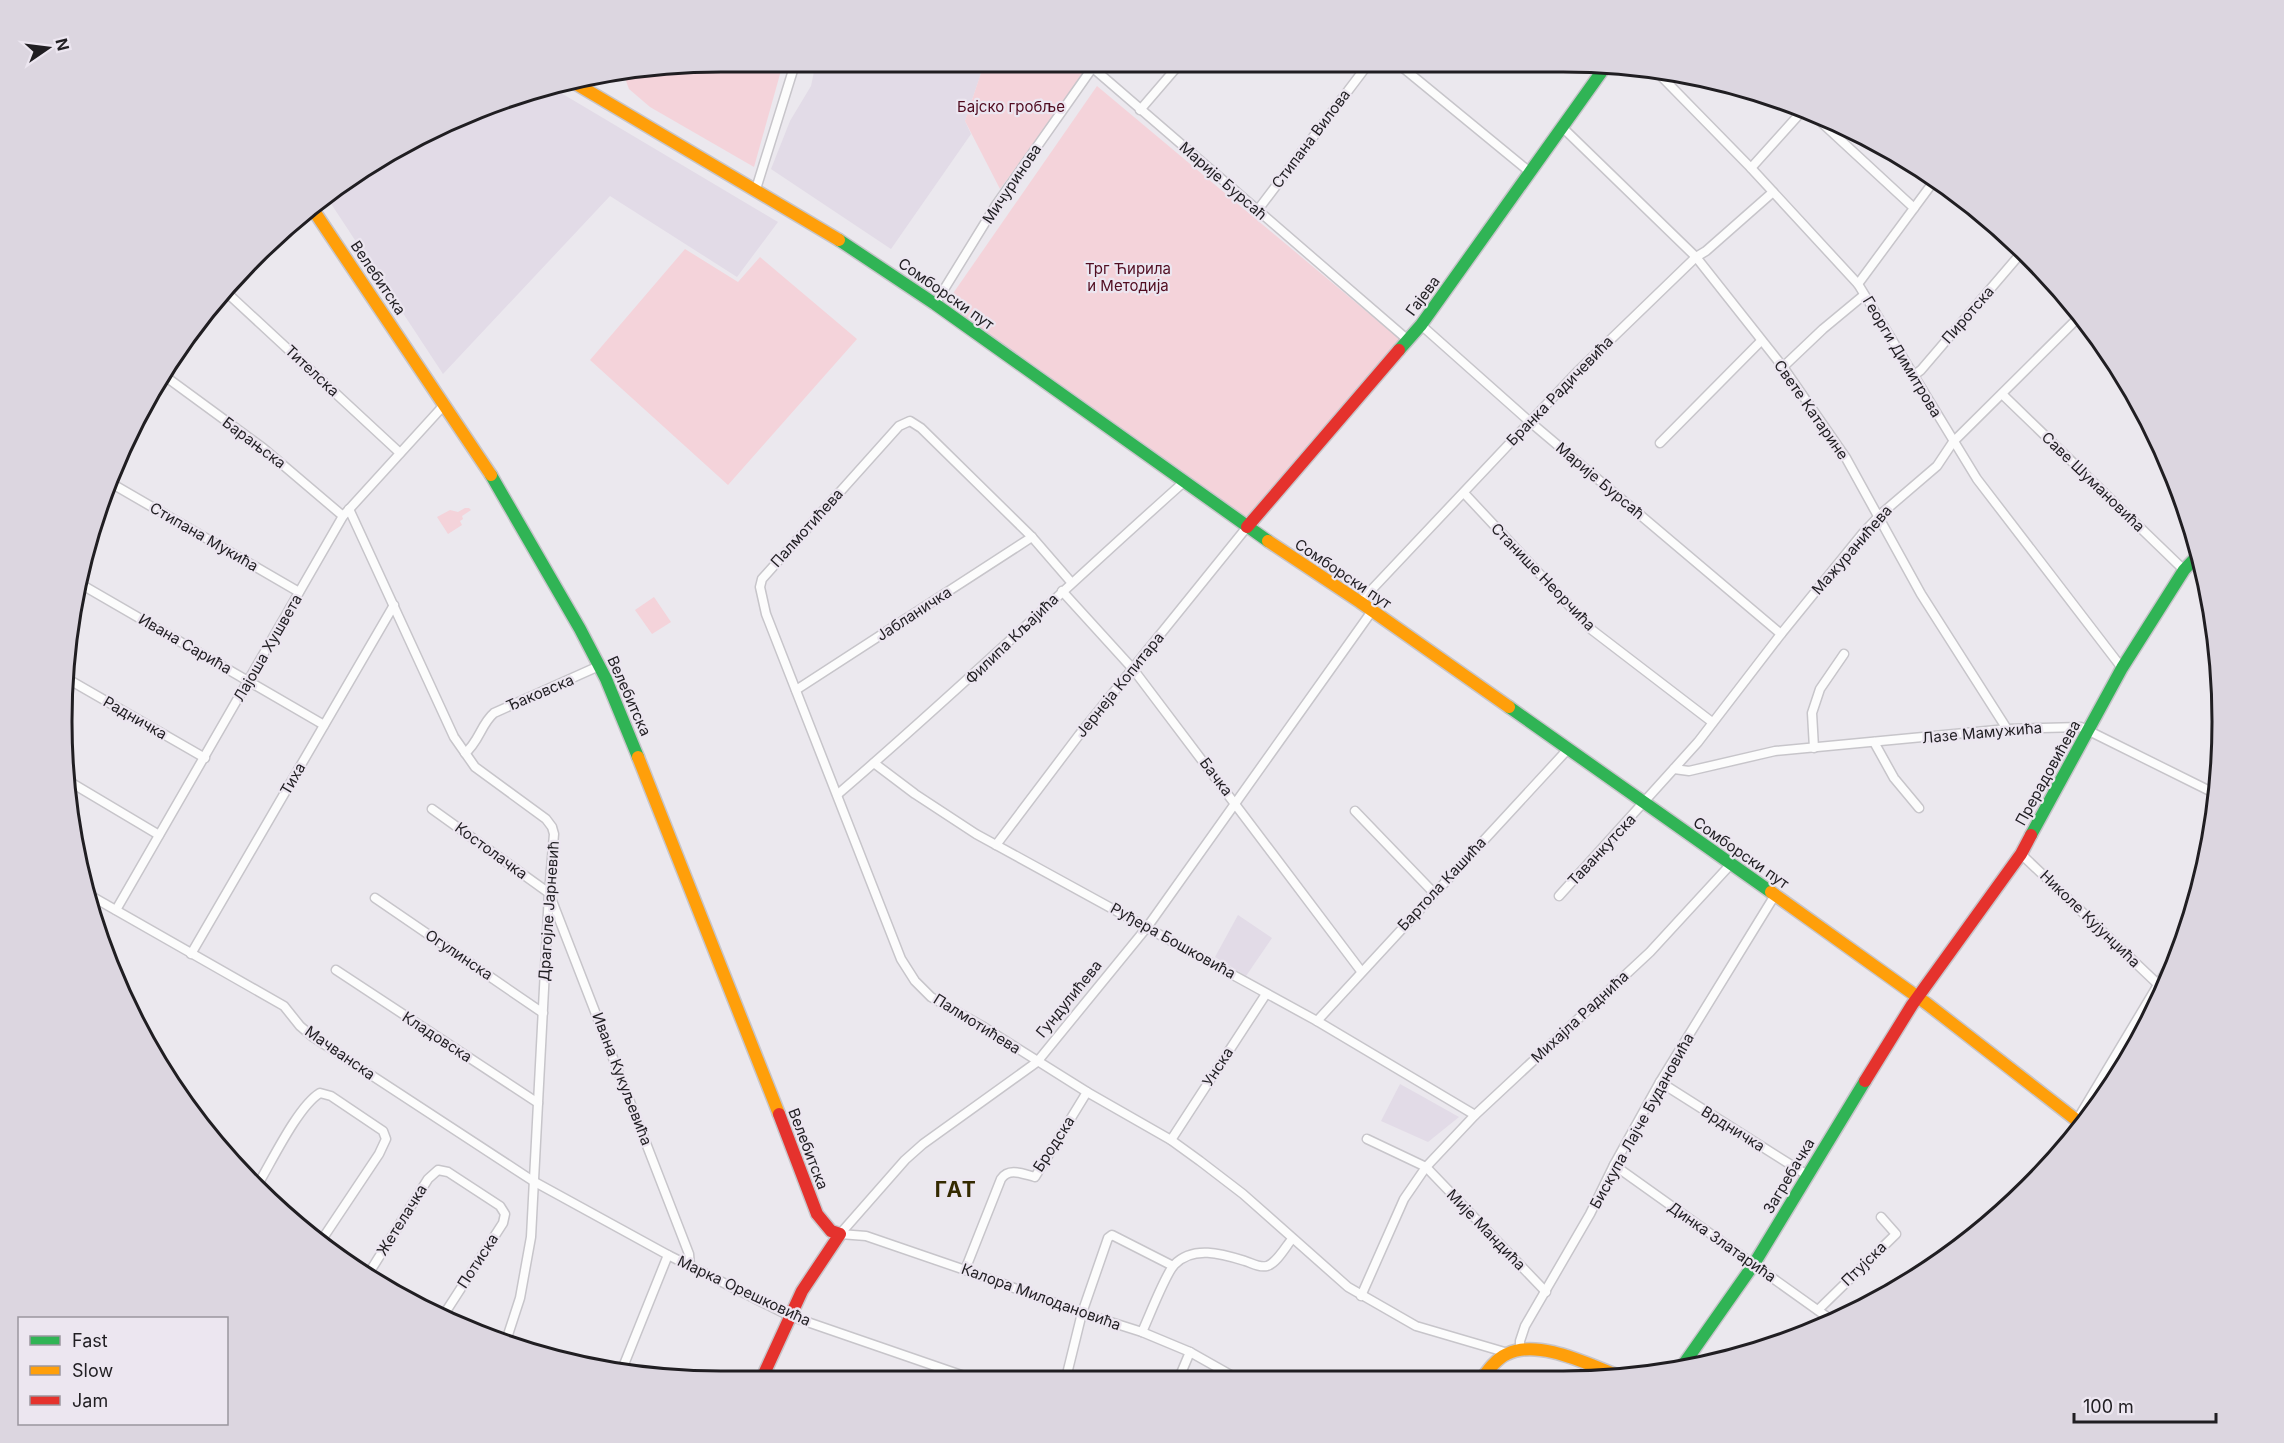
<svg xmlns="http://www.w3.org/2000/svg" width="2284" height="1443" font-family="Inter,sans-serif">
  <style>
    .built { fill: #e2dbe7 }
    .green { fill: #f4d3da }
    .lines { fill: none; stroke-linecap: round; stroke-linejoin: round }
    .street-casing { stroke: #c7c5ca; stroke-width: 11 }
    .fast-casing { stroke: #c7c5ca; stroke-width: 15 }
    .slow-casing { stroke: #c7c5ca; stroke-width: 15 }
    .jam-casing { stroke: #c7c5ca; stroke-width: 15 }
    .street { stroke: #fcfcfc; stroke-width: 8 }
    .fast { stroke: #30b455; stroke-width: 12 }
    .slow { stroke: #ff9f0a; stroke-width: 12 }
    .jam { stroke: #e5322d; stroke-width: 12 }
    .labels { text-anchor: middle; stroke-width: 4.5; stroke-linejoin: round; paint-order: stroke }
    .park-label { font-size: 15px; fill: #500c20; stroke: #ece6f0 }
    .street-label { font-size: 15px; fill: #201e22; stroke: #ece6f0 }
    .district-label { font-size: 21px; font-weight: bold; letter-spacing: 1.5px; fill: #342a00; stroke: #ece6f0 }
    .rim { fill: none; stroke: #201e22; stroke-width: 3 }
  </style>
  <rect width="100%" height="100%" fill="#ebe8ee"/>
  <g class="built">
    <polygon points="815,67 983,67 965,121 971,134 891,249 771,169 790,121 811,86"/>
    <polygon points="551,87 778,222 737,277 610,196 443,374 326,196 355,173 510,96"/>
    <polygon points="1238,915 1272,938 1246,976 1215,957"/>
    <polygon points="1400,1084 1418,1094 1459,1117 1428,1142 1381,1121"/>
  </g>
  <g class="green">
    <polygon points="635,67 782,67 754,167 650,107 629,89 622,70"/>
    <polygon points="983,67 1090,67 1000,189 965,121"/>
    <polygon points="1097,86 1403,342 1248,520 945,305"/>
    <polygon points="685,249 738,282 760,257 857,339 728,485 590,360"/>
    <polygon points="465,508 469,508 471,510 462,516 463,519 460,521 462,525 448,534 437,517 450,510 458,512"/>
    <polygon points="654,597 671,622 652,634 635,610"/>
  </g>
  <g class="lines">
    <defs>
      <g id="street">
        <polyline points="1402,67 1531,173"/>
        <polyline points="1093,68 1408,340"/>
        <polyline points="1654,69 1751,168 1858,284 1977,479 2122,668"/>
        <polyline points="1140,110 1177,67"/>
        <polyline points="1808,110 1914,208"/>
        <polyline points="1563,128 1696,257 1783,367 1846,458 1921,594 2007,729"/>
        <polyline points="1751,168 1804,109"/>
        <polyline points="756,189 794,67"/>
        <polyline points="1257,211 1366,67"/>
        <polyline points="1858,284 1934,181"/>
        <polyline points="224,290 400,453"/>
        <polyline points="935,304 996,205 1093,67"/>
        <polyline points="1421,325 1529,421 1781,634"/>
        <polyline points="1783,367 1823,329 1864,295"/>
        <polyline points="162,374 263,448 343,516"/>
        <polyline points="1913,376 1921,370 2022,252"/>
        <polyline points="2002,394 2184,570"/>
        <polyline points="1660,443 1761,341"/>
        <polyline points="109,482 299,592"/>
        <polyline points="1464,493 1592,630 1712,722"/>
        <polyline points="349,509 454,737 475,767 546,819 552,827 554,834 549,893 531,1237 520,1298 506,1341"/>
        <polyline points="77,582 324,725"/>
        <polyline points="1071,582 1032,537 921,428 910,421 899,426 762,579 760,587 766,614 901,959 915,981 931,997 982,1026 1087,1092 1171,1140 1200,1161 1243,1194 1348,1287 1416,1326 1508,1353"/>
        <polyline points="1062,591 1133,669 1361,971"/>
        <polyline points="1360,602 1577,372 1696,257 1706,251 1773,192"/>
        <polyline points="66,678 205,758"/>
        <polyline points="796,690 1032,537"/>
        <polyline points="1874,742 1894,778 1919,808"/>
        <polyline points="1814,748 1812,713 1820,689 1844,654"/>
        <path d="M465,753C479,742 481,724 494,713L599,666"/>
        <polyline points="874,763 915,794 976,834 1317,1021 1475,1115"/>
        <polyline points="1674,769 1689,771 1775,751 2007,729 2081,727 2216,794"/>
        <polyline points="70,782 159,835"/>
        <path d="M838,794C956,693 1068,585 1185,481"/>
        <polyline points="432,809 549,893 689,1254 690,1266"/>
        <polyline points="1355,811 1434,893"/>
        <polyline points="996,845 1079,735 1247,527"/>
        <polyline points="2021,854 2163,989"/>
        <polyline points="84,892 284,1006 300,1026 313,1037 533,1181 668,1255 790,1316 967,1377"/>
        <polyline points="1559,896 1698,742 1781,634 1863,533 1881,514 1937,466 1953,442 2080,316"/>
        <polyline points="375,898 543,1013"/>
        <polyline points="116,910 343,516 445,404"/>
        <polyline points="191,954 394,605"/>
        <polyline points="336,970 538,1103"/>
        <polyline points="1317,1021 1569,748"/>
        <polyline points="1660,1082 1807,1175"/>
        <polyline points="2077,1120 2177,953"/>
        <polyline points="1367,1139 1426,1167 1546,1292"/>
        <polyline points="1171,1140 1266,994"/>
        <polyline points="1614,1165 1830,1319"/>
        <path d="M257,1186C271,1163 298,1106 320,1093L331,1096L383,1131L386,1139L379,1154L319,1244"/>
        <polyline points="840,1234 905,1160 923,1144 1037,1062 1148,926 1372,611"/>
        <polyline points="840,1234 866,1236 965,1270 1082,1313 1142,1332 1190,1352 1236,1378"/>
        <path d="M965,1270L1001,1179C1009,1167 1023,1174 1035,1177L1087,1092"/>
        <polyline points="369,1273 428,1179 438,1170 448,1172 500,1206 505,1214 503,1223 443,1316"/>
        <polyline points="1361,1296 1404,1199 1426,1167 1475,1115 1650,952 1731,864"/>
        <polyline points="1818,1310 1896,1234 1881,1217"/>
        <path d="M1142,1332C1149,1317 1165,1275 1174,1265C1193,1245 1222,1254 1245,1261C1252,1263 1259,1268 1267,1266C1277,1263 1286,1246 1292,1239"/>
        <polyline points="1520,1350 1520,1341 1525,1326 1590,1214 1614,1165 1660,1082 1775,895"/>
        <polyline points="621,1372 668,1255"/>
        <polyline points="1066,1378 1082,1313 1108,1238 1112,1235 1173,1266"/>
        <polyline points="1179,1378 1190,1352"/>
      </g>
      <g id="fast">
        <polyline points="839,240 935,304 1268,541"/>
        <polyline points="1399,350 1421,325 1605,67"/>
        <polyline points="491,475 580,629 606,679 638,757"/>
        <polyline points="1509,707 1771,892"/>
        <polyline points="2031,835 2122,668 2184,570 2198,555"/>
        <polyline points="1681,1368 1754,1264 1865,1081"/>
      </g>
      <g id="slow">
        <polyline points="573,82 839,240"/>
        <polyline points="312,208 491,475"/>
        <polyline points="1268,541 1360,602 1509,707"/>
        <polyline points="638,757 779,1114"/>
        <polyline points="1771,892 1926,1003 2084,1126"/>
        <path d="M1481,1380C1488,1370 1496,1359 1507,1354C1539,1338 1591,1366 1622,1377"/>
      </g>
      <g id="jam">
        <polyline points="1247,527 1399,350"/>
        <polyline points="1865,1081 1912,1005 2021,854 2031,835"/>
        <polyline points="763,1376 802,1291 840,1234 831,1231 817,1214 779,1114"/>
      </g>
    </defs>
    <use href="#street" class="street-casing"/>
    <use href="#fast" class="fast-casing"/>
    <use href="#slow" class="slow-casing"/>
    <use href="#jam" class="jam-casing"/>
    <use href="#street" class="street"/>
    <use href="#fast" class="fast"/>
    <use href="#slow" class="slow"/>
    <use href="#jam" class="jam"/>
  </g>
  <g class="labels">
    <g class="park-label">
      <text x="1011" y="112">Бајско гробље</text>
      <text x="1128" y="274">Трг Ћирила<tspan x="1128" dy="17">и Методија</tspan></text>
    </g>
    <g class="street-label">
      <text transform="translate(1311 139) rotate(-53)" y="5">Стипана Вилова</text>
      <text transform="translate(1223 181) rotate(41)" y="5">Марије Бурсаћ</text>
      <text transform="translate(1012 184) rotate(-56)" y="5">Мичуринова</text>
      <text transform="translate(378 278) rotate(56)" y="5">Велебитска</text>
      <text transform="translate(946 294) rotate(35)" y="5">Сомборски пут</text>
      <text transform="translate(1423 296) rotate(-53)" y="5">Гајева</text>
      <text transform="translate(1968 315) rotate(-49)" y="5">Пиротска</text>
      <text transform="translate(1902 357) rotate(59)" y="5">Георги Димитрова</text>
      <text transform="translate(312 371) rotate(43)" y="5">Тителска</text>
      <text transform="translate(1560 391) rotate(-46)" y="5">Бранка Радичевића</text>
      <text transform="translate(1811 410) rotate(55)" y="5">Свете Катарине</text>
      <text transform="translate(254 443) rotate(37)" y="5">Барањска</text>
      <text transform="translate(1600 481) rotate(40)" y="5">Марије Бурсаћ</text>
      <text transform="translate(2093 482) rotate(44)" y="5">Саве Шумановића</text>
      <text transform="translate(807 528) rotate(-48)" y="5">Палмотићева</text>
      <text transform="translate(204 537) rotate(30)" y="5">Стипана Мукића</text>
      <text transform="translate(1852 550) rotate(-49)" y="5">Мажуранићева</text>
      <text transform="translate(1343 574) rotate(34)" y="5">Сомборски пут</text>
      <text transform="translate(1543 577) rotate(46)" y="5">Станише Неорчића</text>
      <text transform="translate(914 614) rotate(-33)" y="5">Јабланичка</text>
      <text transform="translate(1012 639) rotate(-44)" y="5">Филипа Кљајића</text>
      <text transform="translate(185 644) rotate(30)" y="5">Ивана Сарића</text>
      <text transform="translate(268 648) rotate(-60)" y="5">Лајоша Хушвета</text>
      <text transform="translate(1120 685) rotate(-51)" y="5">Јернеја Копитара</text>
      <text transform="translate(540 693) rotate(-23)" y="5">Ђаковска</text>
      <text transform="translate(629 696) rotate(66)" y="5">Велебитска</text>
      <text transform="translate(135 718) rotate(30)" y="5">Радничка</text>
      <text transform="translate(1982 733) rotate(-5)" y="5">Лазе Мамужића</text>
      <text transform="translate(2048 773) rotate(-61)" y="5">Прерадовићева</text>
      <text transform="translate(1216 777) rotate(53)" y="5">Бачка</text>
      <text transform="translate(293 779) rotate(-60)" y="5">Тиха</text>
      <text transform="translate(1602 850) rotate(-47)" y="5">Таванкутска</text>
      <text transform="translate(491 851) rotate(36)" y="5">Костолачка</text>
      <text transform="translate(1741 853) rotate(35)" y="5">Сомборски пут</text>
      <text transform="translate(1442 884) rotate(-47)" y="5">Бартола Кашића</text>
      <text transform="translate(549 911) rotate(-86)" y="5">Драгојле Јарневић</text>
      <text transform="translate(2090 919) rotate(44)" y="5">Николе Кујунџића</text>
      <text transform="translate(1173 941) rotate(29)" y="5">Руђера Бошковића</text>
      <text transform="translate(459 955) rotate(34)" y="5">Огулинска</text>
      <text transform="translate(1069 999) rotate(-51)" y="5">Гундулићева</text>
      <text transform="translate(1580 1017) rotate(-43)" y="5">Михајла Раднића</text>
      <text transform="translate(977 1024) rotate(32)" y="5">Палмотићева</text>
      <text transform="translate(437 1037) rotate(33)" y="5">Кладовска</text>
      <text transform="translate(340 1053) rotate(35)" y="5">Мачванска</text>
      <text transform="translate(1218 1067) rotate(-57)" y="5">Унска</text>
      <text transform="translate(622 1079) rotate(69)" y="5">Ивана Кукуљевића</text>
      <text transform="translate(1642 1121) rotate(-61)" y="5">Бискупа Лајче Будановића</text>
      <text transform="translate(1733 1129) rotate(32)" y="5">Врдничка</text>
      <text transform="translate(1054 1144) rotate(-57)" y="5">Бродска</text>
      <text transform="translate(808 1149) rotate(69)" y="5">Велебитска</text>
      <text transform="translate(1789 1176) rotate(-59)" y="5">Загребачка</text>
      <text transform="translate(402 1220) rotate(-58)" y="5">Жетелачка</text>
      <text transform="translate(1486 1230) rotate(46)" y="5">Мије Мандића</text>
      <text transform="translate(1722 1242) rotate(35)" y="5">Динка Златарића</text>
      <text transform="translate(478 1261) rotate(-57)" y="5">Потиска</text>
      <text transform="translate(1864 1264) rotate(-44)" y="5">Птујска</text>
      <text transform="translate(744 1291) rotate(25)" y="5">Марка Орешковића</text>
      <text transform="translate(1041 1297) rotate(20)" y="5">Калора Милодановића</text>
    </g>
    <g class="district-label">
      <text x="956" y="1197">ГАТ</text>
    </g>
  </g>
  <path d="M0 0H2284V1443H0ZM721 72H1563A649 649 0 0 1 2212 721V722A649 649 0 0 1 1563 1371H721A649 649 0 0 1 72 722V721A649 649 0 0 1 721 72Z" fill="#dcd6e0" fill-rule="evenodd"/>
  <path class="rim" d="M721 72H1563A649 649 0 0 1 2212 721V722A649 649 0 0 1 1563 1371H721A649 649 0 0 1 72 722V721A649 649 0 0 1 721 72Z"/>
  <rect x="18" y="1317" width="210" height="108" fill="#ece6f0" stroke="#9a969e" stroke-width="1.5"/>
  <rect x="30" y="1336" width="30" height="9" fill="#30b455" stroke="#9a969e" stroke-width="1.5"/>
  <text x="72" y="1347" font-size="18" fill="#201e22">Fast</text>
  <rect x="30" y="1366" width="30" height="9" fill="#ff9f0a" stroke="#9a969e" stroke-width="1.5"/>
  <text x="72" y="1377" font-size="18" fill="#201e22">Slow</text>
  <rect x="30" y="1396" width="30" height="9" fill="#e5322d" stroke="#9a969e" stroke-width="1.5"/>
  <text x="72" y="1407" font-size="18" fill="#201e22">Jam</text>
  <g transform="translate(48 48) rotate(76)" stroke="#ece6f0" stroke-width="4.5" paint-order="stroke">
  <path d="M0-4.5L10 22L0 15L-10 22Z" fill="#201e22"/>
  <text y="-9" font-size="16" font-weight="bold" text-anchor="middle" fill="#201e22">N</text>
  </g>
  <path d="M2074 1413v9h142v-9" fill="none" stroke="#201e22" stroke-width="3"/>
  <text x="2083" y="1413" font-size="18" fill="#201e22" stroke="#ece6f0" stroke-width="4.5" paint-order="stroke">100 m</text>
</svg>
